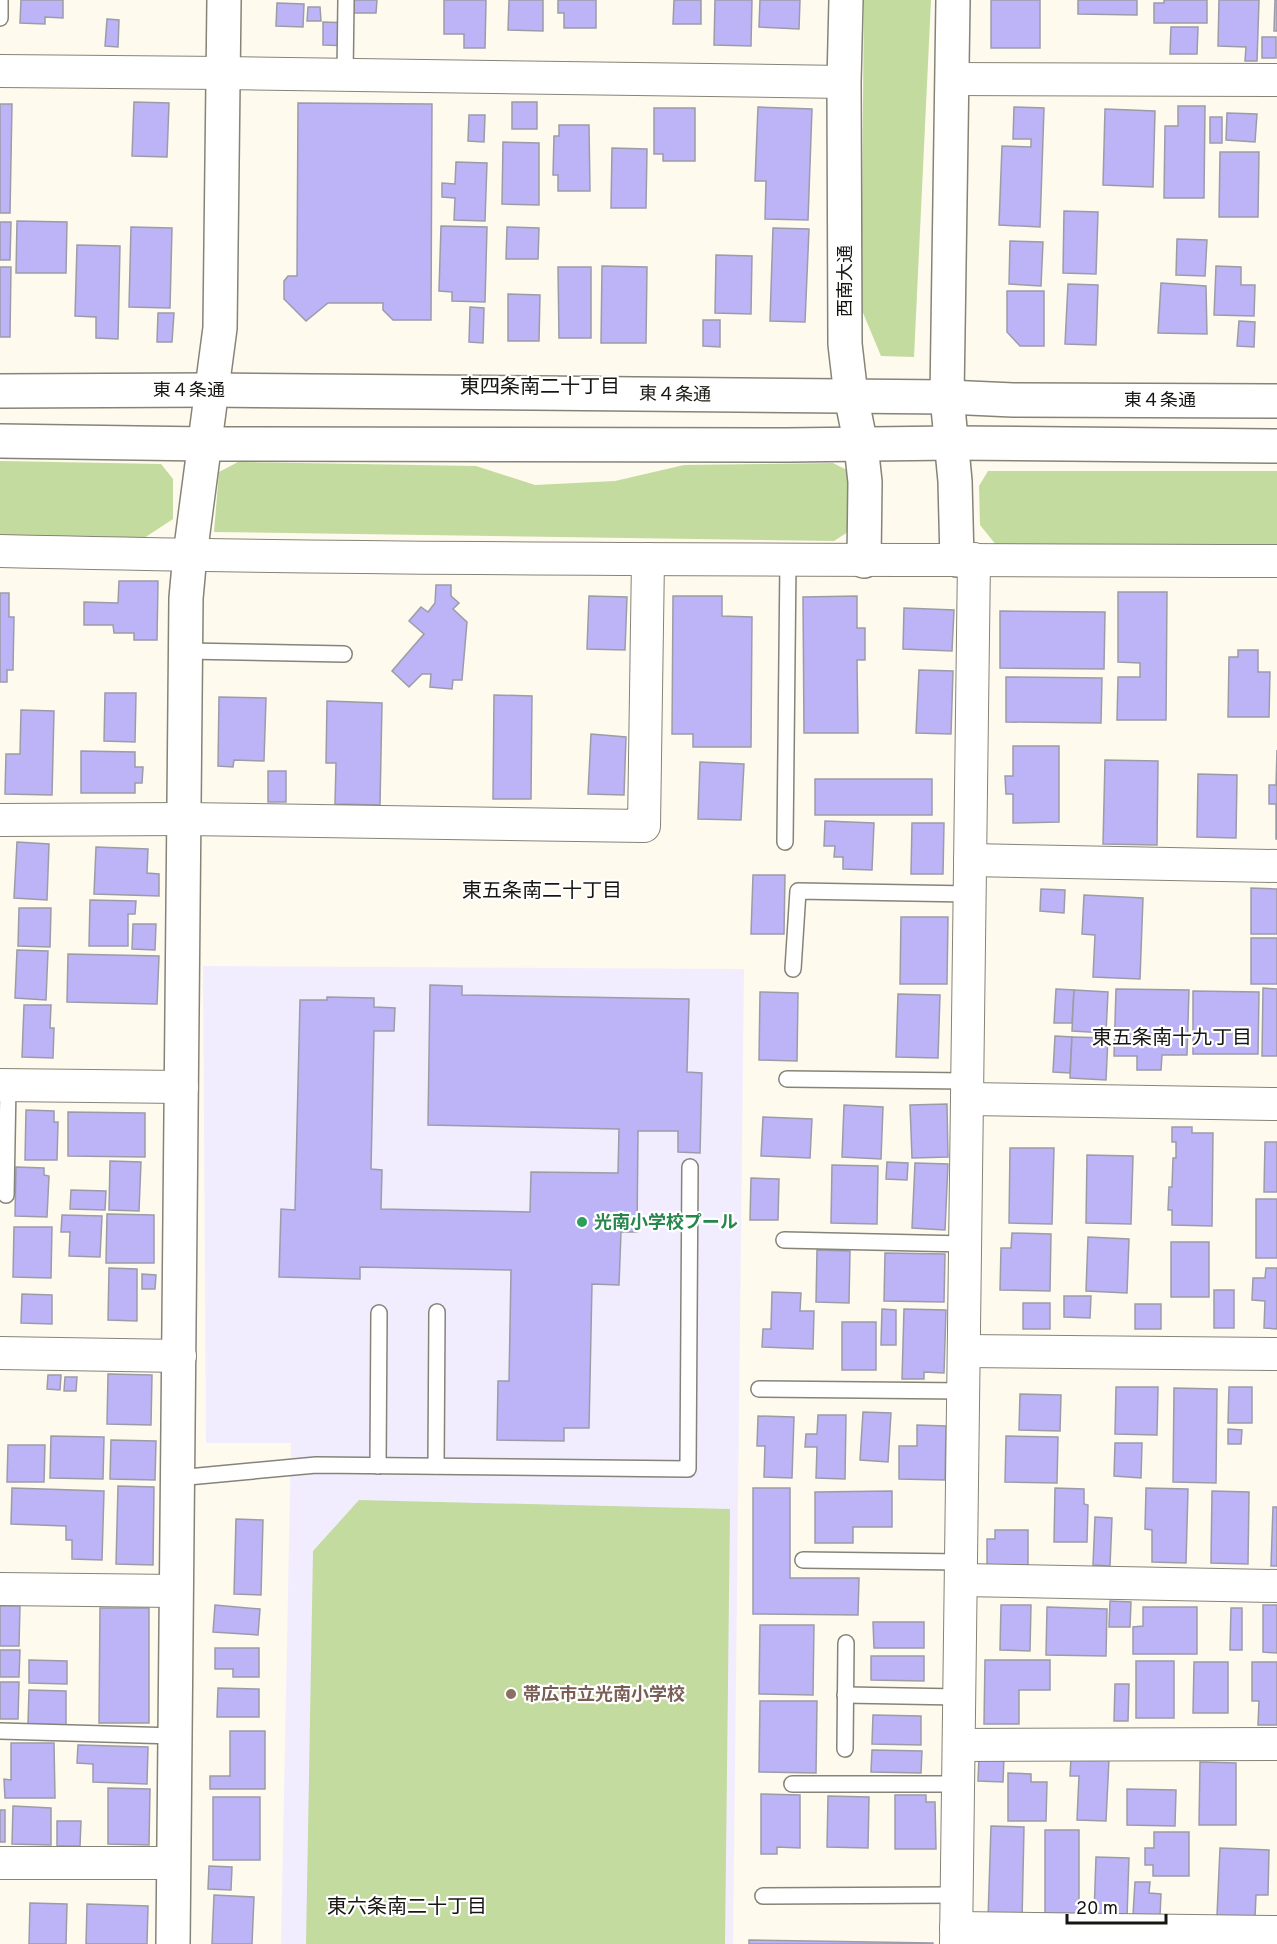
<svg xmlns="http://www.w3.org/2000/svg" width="1277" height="1944" font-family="Overpass,'Noto Sans JP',sans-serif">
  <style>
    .education { fill: #f1edff }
    .green { fill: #c3db9f }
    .building { fill: #bcb4f6; stroke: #9c9ca8; stroke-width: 1.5 }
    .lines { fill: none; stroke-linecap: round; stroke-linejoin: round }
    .lane-casing { stroke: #868377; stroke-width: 18 }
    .street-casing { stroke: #868377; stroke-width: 34 }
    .secondary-casing { stroke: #868377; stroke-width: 36 }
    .lane { stroke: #fff; stroke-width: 15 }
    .street { stroke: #fff; stroke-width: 32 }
    .secondary { stroke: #fff; stroke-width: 33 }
    .leisure-dot { fill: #2e9e5b; stroke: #fff; stroke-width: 2 }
    .education-dot { fill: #8d6e63; stroke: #fff; stroke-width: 2 }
    .labels { text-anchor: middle; stroke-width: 4.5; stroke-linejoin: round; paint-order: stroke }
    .street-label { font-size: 18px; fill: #171511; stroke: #fff }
    .leisure-label { font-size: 18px; font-weight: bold; fill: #27864d; stroke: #fff; text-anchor: start }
    .education-label { font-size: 18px; font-weight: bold; fill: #785e54; stroke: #fff; text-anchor: start }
    .neighbourhood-label { font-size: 20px; fill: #171511; stroke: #fff }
  </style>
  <rect width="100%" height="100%" fill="#fefaed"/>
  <polygon class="education" points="203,966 744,969 733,1944 281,1944 291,1443 206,1443"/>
  <g class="green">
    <polygon points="864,0 931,0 914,357 881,356 861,308"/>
    <polygon points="0,461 161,464 173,479 173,519 138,542 0,537"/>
    <polygon points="238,462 476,466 535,485 615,481 684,465 833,463 851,472 851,530 834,541 214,532 219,472"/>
    <polygon points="988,471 1277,471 1277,547 997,546 980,525 979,486"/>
    <polygon points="359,1500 730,1509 725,1944 306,1944 313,1551"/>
  </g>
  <g class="building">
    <polygon points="21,0 63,0 63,18 45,17 45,24 20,23"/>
    <polygon points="339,0 377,0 376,13 339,13"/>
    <polygon points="444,0 486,0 485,48 464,48 464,34 444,34"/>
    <polygon points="509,0 543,0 543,31 508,30"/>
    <polygon points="558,0 596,0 596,28 564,28 564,13 558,13"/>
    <polygon points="674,0 701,0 701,24 673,24"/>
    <polygon points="715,0 752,0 751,46 714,45"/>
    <polygon points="760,0 800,0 799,29 759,27"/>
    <rect x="991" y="0" width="49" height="48"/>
    <polygon points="1078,0 1137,0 1137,15 1078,14"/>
    <polygon points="1164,0 1207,0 1207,23 1154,23 1154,3 1164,3"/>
    <polygon points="1219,0 1259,0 1257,61 1245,61 1246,47 1218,46"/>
    <polygon points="1275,0 1277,0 1277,31 1274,31"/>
    <polygon points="277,3 304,4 303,27 276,26"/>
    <polygon points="308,7 320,7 321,21 307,21"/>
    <polygon points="107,19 119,20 118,47 105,46"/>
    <polygon points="323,22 352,23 352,46 323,45"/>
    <polygon points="1171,27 1198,27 1197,54 1170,54"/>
    <rect x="1262" y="37" width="14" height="21"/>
    <polygon points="134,102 169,103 167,157 132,156"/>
    <rect x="512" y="102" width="25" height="27"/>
    <polygon points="298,103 432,104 431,320 393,320 383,310 383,303 328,303 306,321 284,299 284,281 288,276 297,276"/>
    <polygon points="0,104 12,104 10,213 0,213"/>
    <polygon points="1178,106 1205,106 1204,198 1164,198 1165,126 1178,126"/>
    <polygon points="758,107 812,109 808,220 765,219 766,181 755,181"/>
    <polygon points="1014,107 1044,108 1040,227 999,225 1002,146 1031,147 1031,139 1013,139"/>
    <polygon points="654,108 695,108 695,161 663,161 663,154 654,154"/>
    <polygon points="1105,109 1155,111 1153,187 1103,185"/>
    <polygon points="1227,113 1257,114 1255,142 1226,140"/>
    <polygon points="469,115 485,115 484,142 468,141"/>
    <rect x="1210" y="117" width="12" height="26"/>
    <polygon points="559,125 589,125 590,191 558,191 558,175 553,175 554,136 559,136"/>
    <polygon points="503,142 539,143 539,205 502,204"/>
    <polygon points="612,148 647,149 646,208 611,208"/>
    <polygon points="1220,152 1259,152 1258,217 1219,217"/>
    <polygon points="456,162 487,163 485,221 454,220 455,198 442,197 442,183 455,184"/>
    <polygon points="1064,211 1098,212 1096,274 1063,273"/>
    <polygon points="17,221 67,222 66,273 16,273"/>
    <polygon points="0,222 11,222 10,260 0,260"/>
    <polygon points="441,226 487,227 485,302 452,301 452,292 439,291"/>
    <polygon points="131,227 172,228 170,308 129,307"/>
    <polygon points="507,227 539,228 538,259 506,259"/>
    <polygon points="773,228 809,229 805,322 770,321"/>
    <polygon points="1177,239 1207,240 1205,276 1176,275"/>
    <polygon points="1010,241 1043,242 1041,286 1009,284"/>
    <polygon points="77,245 120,246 118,339 96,338 96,317 75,316"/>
    <polygon points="716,255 752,256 751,314 715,313"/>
    <polygon points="602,266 647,267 646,343 601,343"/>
    <polygon points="1216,266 1241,267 1241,285 1255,285 1254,316 1214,315"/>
    <polygon points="0,267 11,267 10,337 0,337"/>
    <polygon points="558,267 591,267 591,338 559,338"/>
    <polygon points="1161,283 1206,286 1207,334 1158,333"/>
    <polygon points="1068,284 1098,285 1096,345 1065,344"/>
    <polygon points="1007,291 1044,291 1044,346 1020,346 1007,332"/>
    <polygon points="508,294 540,295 539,341 508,341"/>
    <polygon points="470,307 484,308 483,343 469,342"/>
    <polygon points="158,313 174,313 172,342 157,342"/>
    <polygon points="703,320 720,320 720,347 703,346"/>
    <polygon points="1239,321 1255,322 1254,347 1237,346"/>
    <polygon points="119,581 158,581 157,640 134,640 134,633 114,633 113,625 84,625 84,602 118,603"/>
    <polygon points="436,585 451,585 451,596 459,603 453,609 467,622 462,680 453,680 452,689 430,687 431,674 422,674 409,687 392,671 424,634 409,621 421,607 428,612 435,603"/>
    <polygon points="1118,592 1167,592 1166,720 1117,720 1118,677 1140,677 1140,663 1118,662"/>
    <polygon points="0,593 9,593 9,617 14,617 13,670 7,670 7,682 0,682"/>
    <polygon points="589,596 627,597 625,650 587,649"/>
    <polygon points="673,596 722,596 722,616 752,617 751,747 693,747 693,734 672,734"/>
    <polygon points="857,596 857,628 865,628 865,660 857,660 858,733 804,733 803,597"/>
    <polygon points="904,608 954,610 952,651 903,649"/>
    <polygon points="1000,611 1105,612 1104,669 1000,668"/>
    <polygon points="1238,650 1258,650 1258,672 1270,672 1269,717 1228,717 1229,657 1238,657"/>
    <polygon points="919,670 953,671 951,734 916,733"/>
    <polygon points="1006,677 1102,678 1101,723 1006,722"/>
    <polygon points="105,693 136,693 135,742 104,741"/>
    <polygon points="494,695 532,696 531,799 493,799"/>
    <polygon points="219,697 266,698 264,761 234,760 233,767 218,766"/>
    <polygon points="327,701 382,703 380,805 335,804 336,763 326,763"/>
    <polygon points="21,710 54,711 52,795 5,794 6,754 20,754"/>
    <polygon points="591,734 626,737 624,795 588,794"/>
    <polygon points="1013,746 1059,746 1059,822 1013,823 1013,794 1006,794 1005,776 1013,776"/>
    <polygon points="1277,750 1277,839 1276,839 1276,804 1269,804 1269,785 1276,785"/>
    <polygon points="81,751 135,752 135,767 143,767 142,783 135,783 135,793 81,793"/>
    <polygon points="1105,760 1158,761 1157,845 1103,844"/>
    <polygon points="700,762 744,764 741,820 698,819"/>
    <rect x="268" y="771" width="18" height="31"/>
    <polygon points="1198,774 1237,775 1236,838 1197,837"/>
    <rect x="815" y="779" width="117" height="36"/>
    <polygon points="825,821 874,823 872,870 843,869 843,857 834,857 835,846 824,846"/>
    <polygon points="912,823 944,823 943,874 911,874"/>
    <polygon points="17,842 49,844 47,900 14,898"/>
    <polygon points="96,847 148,849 147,873 159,874 159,896 94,894"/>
    <polygon points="753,875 785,875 784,934 751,934"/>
    <polygon points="1251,888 1277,889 1277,934 1251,934"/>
    <polygon points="1041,889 1065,890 1064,913 1040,911"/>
    <polygon points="1084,895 1143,898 1140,979 1093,977 1095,935 1082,934"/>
    <polygon points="90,900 136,901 135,914 128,914 128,946 89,946"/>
    <polygon points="19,908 51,908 50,947 18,946"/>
    <polygon points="901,917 948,917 947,984 900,984"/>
    <polygon points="133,924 156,924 155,950 132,949"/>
    <rect x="1251" y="938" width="26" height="46"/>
    <polygon points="17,950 48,951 46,1000 15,998"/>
    <polygon points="68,954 159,956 157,1004 67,1002"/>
    <polygon points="430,985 462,986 462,995 689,999 687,1072 702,1073 700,1153 678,1152 678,1131 638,1131 637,1232 621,1232 619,1285 592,1284 589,1428 564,1428 564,1441 497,1440 498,1381 509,1381 511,1270 360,1267 360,1279 279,1277 281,1209 295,1210 300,1000 327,1000 327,997 374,998 374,1007 395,1008 394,1031 374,1031 371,1169 382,1170 381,1209 530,1212 531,1172 618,1173 619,1129 428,1125"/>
    <polygon points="1263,988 1277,989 1277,1056 1262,1056"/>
    <polygon points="1056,989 1074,990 1072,1023 1054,1023"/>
    <polygon points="1116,989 1189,990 1187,1055 1162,1055 1161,1070 1137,1070 1137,1056 1114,1056"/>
    <polygon points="1074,990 1108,992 1106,1033 1072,1031"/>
    <polygon points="1193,991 1259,992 1258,1054 1193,1054"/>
    <polygon points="760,992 798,993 797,1061 759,1060"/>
    <polygon points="898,994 940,995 938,1058 896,1057"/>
    <polygon points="24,1005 51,1005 50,1028 54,1028 53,1058 22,1057"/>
    <polygon points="1055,1036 1072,1037 1070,1073 1053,1072"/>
    <polygon points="1072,1037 1108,1038 1106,1080 1070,1078"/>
    <polygon points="947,1104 948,1157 912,1158 910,1105"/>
    <polygon points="844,1105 883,1107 881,1159 842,1157"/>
    <polygon points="26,1110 54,1111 54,1122 58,1122 57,1160 25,1160"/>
    <polygon points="68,1112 145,1113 145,1157 68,1156"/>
    <polygon points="763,1117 812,1119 810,1158 761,1156"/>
    <polygon points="1172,1127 1192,1127 1192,1133 1213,1133 1212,1226 1172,1225 1172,1210 1168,1210 1169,1187 1172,1187 1173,1158 1176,1158 1176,1142 1172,1142"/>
    <polygon points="1265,1142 1277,1142 1277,1192 1264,1192"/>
    <polygon points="1010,1148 1054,1148 1052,1224 1009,1223"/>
    <polygon points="1087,1155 1133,1156 1131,1224 1086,1223"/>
    <polygon points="110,1161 141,1162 139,1211 109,1210"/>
    <polygon points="887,1162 908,1163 907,1180 886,1179"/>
    <polygon points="915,1163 948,1164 945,1230 912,1228"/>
    <polygon points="832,1165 878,1166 877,1224 831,1223"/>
    <polygon points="16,1167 44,1168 44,1175 49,1176 47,1217 15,1216"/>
    <polygon points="751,1178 779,1179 778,1220 750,1220"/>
    <polygon points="71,1190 106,1191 105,1210 70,1209"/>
    <rect x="1256" y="1199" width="21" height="59"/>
    <polygon points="107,1214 154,1215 154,1263 106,1263"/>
    <polygon points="62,1215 102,1216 100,1257 69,1256 70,1232 61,1232"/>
    <polygon points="14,1227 52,1227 51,1278 13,1277"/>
    <polygon points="1012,1233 1051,1234 1050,1291 1000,1290 1001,1248 1011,1248"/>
    <polygon points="1088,1237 1129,1239 1127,1293 1086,1291"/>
    <rect x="1171" y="1242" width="38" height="55"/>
    <polygon points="817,1250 850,1251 849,1303 816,1302"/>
    <polygon points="885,1253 945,1254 944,1302 884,1301"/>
    <polygon points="109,1268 137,1269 137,1321 108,1320"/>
    <polygon points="1266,1268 1277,1268 1277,1329 1264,1328 1265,1301 1252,1300 1253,1278 1265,1278"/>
    <polygon points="142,1274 156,1275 155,1289 142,1289"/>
    <rect x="1214" y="1290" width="20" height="38"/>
    <polygon points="772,1292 801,1293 800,1311 814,1311 813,1349 762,1347 763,1329 771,1329"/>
    <polygon points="22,1294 52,1295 52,1324 21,1323"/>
    <polygon points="1064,1296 1091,1296 1090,1318 1064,1317"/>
    <rect x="1023" y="1303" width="27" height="26"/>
    <rect x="1135" y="1304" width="26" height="25"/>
    <polygon points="882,1309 896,1310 896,1345 881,1345"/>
    <polygon points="904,1309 946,1310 944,1373 924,1372 924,1379 902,1379"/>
    <rect x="842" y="1322" width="34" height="48"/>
    <polygon points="108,1374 152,1375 151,1425 107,1424"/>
    <polygon points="48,1375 61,1375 60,1390 47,1389"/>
    <polygon points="65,1377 77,1377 76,1391 64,1391"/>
    <polygon points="1116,1387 1158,1387 1157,1435 1115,1434"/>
    <polygon points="1229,1387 1252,1387 1252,1423 1228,1423"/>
    <polygon points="1174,1388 1217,1389 1216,1483 1173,1482"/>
    <polygon points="1020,1394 1061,1395 1060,1431 1019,1430"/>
    <polygon points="863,1412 891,1413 888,1462 860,1460"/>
    <polygon points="818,1415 846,1415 845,1479 816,1478 817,1447 805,1447 806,1434 817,1434"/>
    <polygon points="758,1416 794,1417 792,1478 764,1477 765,1446 757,1446"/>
    <polygon points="917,1425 946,1426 945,1480 899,1479 899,1446 917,1446"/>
    <polygon points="1228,1429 1242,1430 1241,1444 1228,1444"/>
    <polygon points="51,1436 104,1437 103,1479 50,1478"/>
    <polygon points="1006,1436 1058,1437 1057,1483 1005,1482"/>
    <polygon points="111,1440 156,1441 155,1480 110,1479"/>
    <polygon points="1115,1443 1142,1443 1141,1478 1114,1476"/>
    <polygon points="8,1445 45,1445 44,1482 7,1482"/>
    <polygon points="118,1486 154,1487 153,1565 116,1564"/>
    <polygon points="12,1488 104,1491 102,1560 72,1559 72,1540 66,1540 66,1526 11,1524"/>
    <polygon points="753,1488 790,1488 790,1578 859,1578 858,1615 753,1614"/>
    <polygon points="1055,1488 1084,1489 1084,1504 1088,1505 1087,1542 1054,1542"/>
    <polygon points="1146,1488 1188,1489 1186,1563 1152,1562 1152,1530 1145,1529"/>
    <polygon points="892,1491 892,1527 853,1527 853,1543 815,1543 815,1492"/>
    <polygon points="1212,1491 1249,1492 1248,1564 1211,1563"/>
    <polygon points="1273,1507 1277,1507 1277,1566 1271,1566"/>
    <polygon points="1095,1517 1112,1518 1110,1566 1093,1565"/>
    <polygon points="236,1519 263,1520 261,1595 234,1594"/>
    <polygon points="995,1530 1028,1530 1028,1569 987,1568 987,1539 995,1539"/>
    <polygon points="1110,1601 1131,1602 1130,1627 1109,1627"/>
    <polygon points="215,1605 260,1609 258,1635 213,1632"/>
    <polygon points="1001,1605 1031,1605 1030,1651 1000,1650"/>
    <polygon points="1263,1605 1277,1605 1277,1653 1263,1652"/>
    <polygon points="0,1606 20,1606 19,1646 0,1646"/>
    <polygon points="1047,1607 1107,1609 1106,1656 1046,1655"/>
    <polygon points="1143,1607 1197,1607 1197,1654 1133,1654 1133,1627 1143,1626"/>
    <polygon points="100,1608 149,1608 149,1723 99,1723"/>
    <polygon points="1231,1608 1242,1608 1242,1650 1230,1650"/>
    <polygon points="873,1622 924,1622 924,1648 874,1648"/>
    <polygon points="760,1625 814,1625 813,1695 759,1694"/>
    <polygon points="215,1648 259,1648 259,1677 233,1677 233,1669 215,1669"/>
    <polygon points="0,1650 20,1650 19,1677 0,1677"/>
    <polygon points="871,1656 924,1656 924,1681 871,1680"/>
    <polygon points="29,1660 67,1661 67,1684 29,1683"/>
    <polygon points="985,1660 1050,1660 1050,1690 1019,1690 1019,1724 984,1724"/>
    <rect x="1136" y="1661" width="38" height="57"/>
    <polygon points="1194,1662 1228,1662 1228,1713 1193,1713"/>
    <polygon points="1252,1662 1277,1662 1277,1725 1258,1725 1259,1701 1252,1701"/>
    <polygon points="0,1682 19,1682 18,1719 0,1719"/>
    <polygon points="1115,1684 1129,1684 1128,1721 1114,1721"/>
    <polygon points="218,1688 259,1689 259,1717 217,1717"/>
    <polygon points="29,1690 66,1691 66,1725 28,1724"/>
    <polygon points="760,1701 817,1701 816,1773 759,1772"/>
    <polygon points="873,1715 921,1716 921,1745 872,1744"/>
    <polygon points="230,1731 265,1731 265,1789 210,1789 210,1776 230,1776"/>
    <polygon points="11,1743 54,1743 55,1798 5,1798 4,1779 11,1780"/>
    <polygon points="78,1745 148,1747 147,1784 93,1782 93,1764 77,1763"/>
    <polygon points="872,1750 922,1751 921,1773 871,1772"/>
    <polygon points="979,1756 1004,1757 1003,1782 978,1781"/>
    <polygon points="1071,1758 1109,1759 1106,1821 1077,1820 1079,1776 1070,1776"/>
    <polygon points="1200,1762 1236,1763 1236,1825 1199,1825"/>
    <polygon points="1008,1773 1031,1774 1031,1782 1047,1782 1046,1821 1008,1821"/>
    <polygon points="108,1788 150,1789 149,1845 108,1844"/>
    <polygon points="1127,1789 1176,1790 1175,1826 1127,1825"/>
    <polygon points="761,1794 800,1795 800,1848 777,1847 777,1854 761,1854"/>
    <polygon points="895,1795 926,1795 926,1802 935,1802 936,1849 895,1849"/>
    <polygon points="828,1796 869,1797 868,1848 827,1847"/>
    <rect x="213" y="1797" width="47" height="63"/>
    <polygon points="13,1806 51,1808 51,1845 12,1844"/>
    <rect x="0" y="1810" width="5" height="32"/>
    <polygon points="57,1821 81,1821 80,1846 57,1846"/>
    <polygon points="991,1826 1024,1827 1022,1921 988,1920"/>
    <rect x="1045" y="1830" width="34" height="89"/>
    <polygon points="1154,1832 1189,1832 1189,1876 1153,1876 1153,1865 1145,1865 1145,1848 1154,1848"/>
    <polygon points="1220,1848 1269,1850 1268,1895 1256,1895 1255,1917 1217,1916"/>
    <polygon points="1096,1857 1129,1858 1127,1917 1094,1915"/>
    <polygon points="209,1866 232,1867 231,1890 208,1889"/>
    <polygon points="1135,1882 1150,1882 1149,1893 1161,1894 1160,1916 1133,1915"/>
    <polygon points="214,1895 254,1897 252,1944 212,1944"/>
    <polygon points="30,1903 67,1904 66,1944 29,1944"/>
    <polygon points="87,1904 148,1906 147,1944 86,1944"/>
    <polygon points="749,1940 933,1943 933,1944 749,1944"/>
  </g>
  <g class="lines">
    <defs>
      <g id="lane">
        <polyline points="0,18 0,0"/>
        <polyline points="345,75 346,0"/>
        <polyline points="186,651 344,654"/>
        <polyline points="785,842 788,560"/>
        <polyline points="793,969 798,891 969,894"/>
        <polyline points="787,1079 967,1081"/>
        <polyline points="6,1195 8,1085"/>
        <polyline points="784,1240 965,1244"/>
        <polyline points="759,1389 963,1391"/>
        <polyline points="378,1466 379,1313"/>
        <polyline points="436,1466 437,1312"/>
        <polyline points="177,1478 316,1465 688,1469 690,1167"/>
        <polyline points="803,1560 961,1562"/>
        <polyline points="845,1695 959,1697"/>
        <polyline points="0,1731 175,1736"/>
        <polyline points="845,1749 846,1643"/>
        <polyline points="792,1784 958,1784"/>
        <polyline points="763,1896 957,1895"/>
      </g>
      <g id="street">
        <polyline points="0,71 223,73 844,82"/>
        <polyline points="953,79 1277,80"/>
        <path d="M0,551C426,561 851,559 1277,561"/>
        <polyline points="0,820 184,819 644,826 648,559"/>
        <polyline points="970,860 1277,866"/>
        <polyline points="0,1085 182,1087"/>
        <polyline points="967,1099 1277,1104"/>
        <polyline points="964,1351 1277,1354"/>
        <polyline points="0,1353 180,1356"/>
        <polyline points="961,1580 1277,1586"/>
        <polyline points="0,1589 176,1591"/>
        <polyline points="959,1745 1277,1744"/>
        <polyline points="0,1863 174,1863"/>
        <polyline points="956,1928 1277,1932"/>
        <polyline points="956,1944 974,559"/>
      </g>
      <g id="secondary">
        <polyline points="846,0 844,82 845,344 851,396 861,445 865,482 864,561"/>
        <polyline points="953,0 947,397 955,481 957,560"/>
        <polyline points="0,391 212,390 947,397 1013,400 1277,401"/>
        <polyline points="0,441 205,444 787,445 953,443 1277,446"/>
        <polyline points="173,1944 186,598 190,555 220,328 224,0"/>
      </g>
    </defs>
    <use href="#lane" class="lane-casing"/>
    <use href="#street" class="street-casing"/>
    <use href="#secondary" class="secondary-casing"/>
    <use href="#lane" class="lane"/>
    <use href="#street" class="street"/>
    <use href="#secondary" class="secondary"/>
  </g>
  <circle class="leisure-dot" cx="582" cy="1222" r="6"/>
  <circle class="education-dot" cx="511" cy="1694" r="6"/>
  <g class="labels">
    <g class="street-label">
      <text transform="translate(845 281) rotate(-90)" y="6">西南大通</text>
      <text x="189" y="396">東４条通</text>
      <text transform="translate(675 394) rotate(1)" y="6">東４条通</text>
      <text x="1160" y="406">東４条通</text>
    </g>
    <g class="leisure-label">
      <text x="594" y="1228">光南小学校プール</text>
    </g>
    <g class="education-label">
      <text x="523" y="1700">帯広市立光南小学校</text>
    </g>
    <g class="neighbourhood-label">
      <text x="540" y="393">東四条南二十丁目</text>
      <text x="542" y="897">東五条南二十丁目</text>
      <text x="1172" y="1044">東五条南十九丁目</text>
      <text x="407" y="1913">東六条南二十丁目</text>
    </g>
  </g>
  <path d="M1067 1914v9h99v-9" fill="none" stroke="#171511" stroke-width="3"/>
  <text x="1076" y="1914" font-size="18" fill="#171511" stroke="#ffffff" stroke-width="4.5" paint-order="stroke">20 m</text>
</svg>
